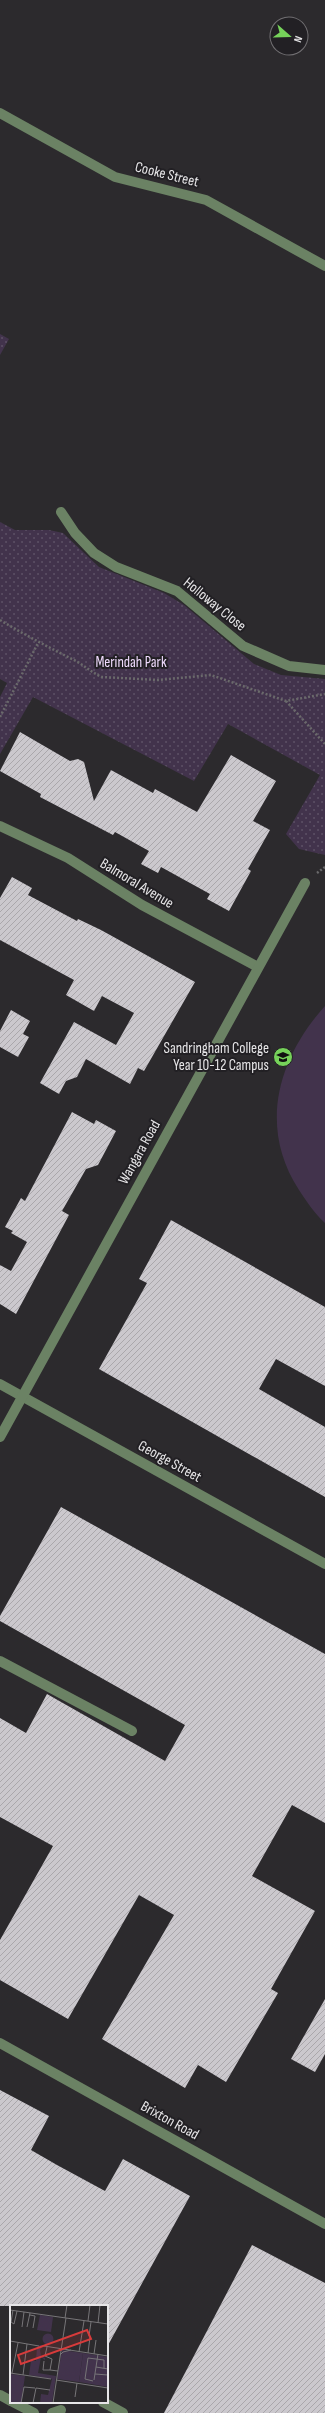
<svg xmlns="http://www.w3.org/2000/svg" width="325" height="2413" font-family="'Sofia Sans Condensed',sans-serif">
  <style>
    .green { fill: #42334c }
    .park { fill: url(#park-dots) }
    .building { fill: url(#building-hatch) }
    .lines { fill: none; stroke-linecap: round; stroke-linejoin: round }
    .path { stroke: #6a696b; stroke-width: 2.5; stroke-dasharray: 2 2; stroke-linecap: butt }
    .minor { stroke: #6b8264; stroke-width: 10 }
    .labels { text-anchor: middle; stroke-width: 4; stroke-linejoin: round; paint-order: stroke }
    .street-label { font-size: 15px; fill: #e7e6e8; stroke: #222024 }
    .park-label { font-size: 15px; fill: #f0dbfe; stroke: #222024 }
    .poi-label { font-size: 15px; fill: #e7e6e8; stroke: #222024; text-anchor: end }
    .inset-road { fill: none; stroke: #777578; stroke-width: 1 }
    .view { fill: #d83b3b; fill-opacity: 0.15; stroke: #d83b3b; stroke-width: 2 }
    .inset-edge { fill: none; stroke: #e7e6e8; stroke-width: 2 }
  </style>
  <defs>
    <pattern id="park-dots" width="8" height="8" patternUnits="userSpaceOnUse"><rect width="8" height="8" fill="#42334c"/><path d="M2 2h.1M6 6h.1" fill="none" stroke="#5d5166" stroke-width="1.8" stroke-linecap="round"/></pattern>
    <pattern id="building-hatch" width="6" height="6" patternUnits="userSpaceOnUse"><rect width="6" height="6" fill="#cbc8cd"/><path d="M-1 1l2-2M0 6l6-6M5 7l2-2" fill="none" stroke="#aaa7ab"/></pattern>
  </defs>
  <rect width="100%" height="100%" fill="#2c2a2d"/>
  <path class="green" d="M325,1006V1223C314,1213 307,1202 299,1190C258,1127 278,1058 325,1006Z"/>
  <g class="park">
    <polygon points="0,334 9,339 0,355"/>
    <polygon points="0,522 15,530 49,530 63,533 99,567 164,593 184,605 254,664 281,675 325,679 325,855 299,849 286,834 320,775 228,724 194,781 33,697 0,754 0,697 7,683 0,679"/>
  </g>
  <g class="building">
    <polygon points="20,732 70,761 78,759 84,762 94,801 111,770 153,793 155,789 197,812 231,755 276,781 253,821 270,830 248,869 251,871 229,911 207,899 210,894 161,867 158,873 141,864 149,851 115,832 113,835 40,797 41,794 0,771"/>
    <polygon points="12,877 32,888 28,895 77,921 78,919 101,930 195,982 144,1071 138,1068 130,1084 86,1059 77,1077 66,1081 59,1094 40,1083 74,1022 116,1045 134,1013 102,996 94,1011 66,995 74,980 0,940 0,898"/>
    <polygon points="11,1010 30,1021 23,1034 29,1037 18,1057 0,1047 0,1031"/>
    <polygon points="72,1112 94,1124 96,1120 116,1131 98,1165 86,1169 62,1211 69,1215 16,1314 0,1304 0,1265 11,1271 27,1242 11,1233 13,1231 5,1227 21,1198 25,1201"/>
    <polygon points="171,1220 325,1307 325,1386 276,1359 259,1389 325,1427 325,1497 99,1369 147,1283 139,1279"/>
    <polygon points="61,1507 325,1654 325,1823 292,1805 252,1876 315,1911 271,1989 278,1993 226,2082 198,2065 185,2088 102,2039 174,1915 139,1895 68,2019 0,1980 0,1940 53,1846 0,1817 0,1718 26,1733 47,1694 165,1761 185,1725 0,1621 0,1616"/>
    <polygon points="325,1999 325,2054 315,2072 291,2059"/>
    <polygon points="0,2090 49,2116 31,2150 57,2165 105,2191 123,2159 190,2196 107,2347 107,2306 0,2306"/>
    <polygon points="252,2245 325,2283 325,2413 164,2413"/>
  </g>
  <g class="lines">
    <g class="path">
      <path d="M0,620C25,635 50,648 76,661C85,666 92,673 102,677L158,680L211,675L286,701L325,694"/>
      <polyline points="286,701 325,744"/>
      <polyline points="0,717 38,643"/>
      <polyline points="317,873 325,867"/>
    </g>
    <g class="minor">
      <polyline points="0,113 115,177 206,200 325,266"/>
      <polyline points="61,512 75,533 94,553 116,567 177,591 243,646 289,666 325,670"/>
      <polyline points="0,826 68,858 142,905 258,967"/>
      <polyline points="0,1384 325,1564"/>
      <polyline points="0,1437 305,883"/>
      <polyline points="0,1661 132,1731"/>
      <polyline points="0,2043 325,2224"/>
      <polyline points="0,2395 11,2401"/>
      <polyline points="13,2402 34,2413"/>
      <polyline points="103,2402 123,2413"/>
      <polyline points="52,2413 61,2410"/>
    </g>
  </g>
  <defs>
    <symbol id="school-disc" viewBox="-11 -11 22 22"><circle r="9.5" fill="#76d25a" stroke="#222024"/><path d="M0-5L7-2L0 1L-7-2ZM-4 1L0 2.5L4 1V4Q0 6-4 4Z" fill="#111"/></symbol>
  </defs>
  <g fill-rule="evenodd">
    <use href="#school-disc" x="272" y="1046" width="22" height="22"/>
  </g>
  <g class="labels">
    <g class="street-label">
      <text transform="translate(167 174) rotate(14)" y="5">Cooke Street</text>
      <text transform="translate(215 604) rotate(39)" y="5">Holloway Close</text>
      <text transform="translate(137 883) rotate(31)" y="5">Balmoral Avenue</text>
      <text transform="translate(139 1152) rotate(-61)" y="5">Wangara Road</text>
      <text transform="translate(170 1461) rotate(29)" y="5">George Street</text>
      <text transform="translate(170 2120) rotate(29)" y="5">Brixton Road</text>
    </g>
    <g class="park-label">
      <text x="131" y="667">Merindah Park</text>
    </g>
    <g class="poi-label">
      <text x="269" y="1053">Sandringham College<tspan x="269" dy="17">Year 10-12 Campus</tspan></text>
    </g>
  </g>
  <g transform="translate(10 2305)">
    <rect width="98" height="98" fill="#2c2a2d"/>
    <path d="M32.5 34a5.5 5.5 0 1 1 11 0a5.5 5.5 0 1 1-11 0Z" fill="#42334c"/>
    <path d="M30,10L43,12L41,27L27,25Z" fill="#42334c"/>
    <path d="M73,48L98,52V82L69,77Z" fill="#42334c"/>
    <path d="M30,40H34L30,45L31,51L35,53V55L31,52L28,68L46,71L42,98H30L31,89L38,90L42,74L19,70L21,56H26L27,42ZM52,45L73,48L69,77L47,74ZM0,69L15,71L11,98L0,97Z" fill="#42334c"/>
    <path class="inset-road" d="M0,5L98,19M3,5L1,17L4,19L7,6M20,10L25,11L23,23M55,13L57,0M78,16L80,0M88,18L90,0M12,22L14,7M17,22L20,8M79,31L81,17M0,36L29,41M34,41L98,51M37,42L35,51L42,54L40,65L48,66M69,47L74,16M78,48L80,32M84,49L86,35M50,50L53,47L61,45M34,56L33,65H40M86,62L98,64M0,68L41,74M2,68L8,38M85,69L98,70M13,70L17,39M46,75L98,83M84,75L88,49M83,76L75,74L78,53L94,55V63M26,83L40,85M65,92L67,78M11,98L14,82L25,83M23,98L26,83M43,98L56,13"/>
    <path class="view" d="M77,25L81,34L11,59L8,50Z"/>
    <rect width="98" height="98" class="inset-edge"/>
  </g>
  <g transform="translate(289 36) rotate(110)"><circle r="19" fill="#222024" stroke="#716f72"/>
  <path d="M0-3L7 15L0 10L-7 15Z" fill="#76d25a"/>
  <text y="-6" font-size="11" font-weight="bold" text-anchor="middle" fill="#e7e6e8">N</text>
  </g>
</svg>
